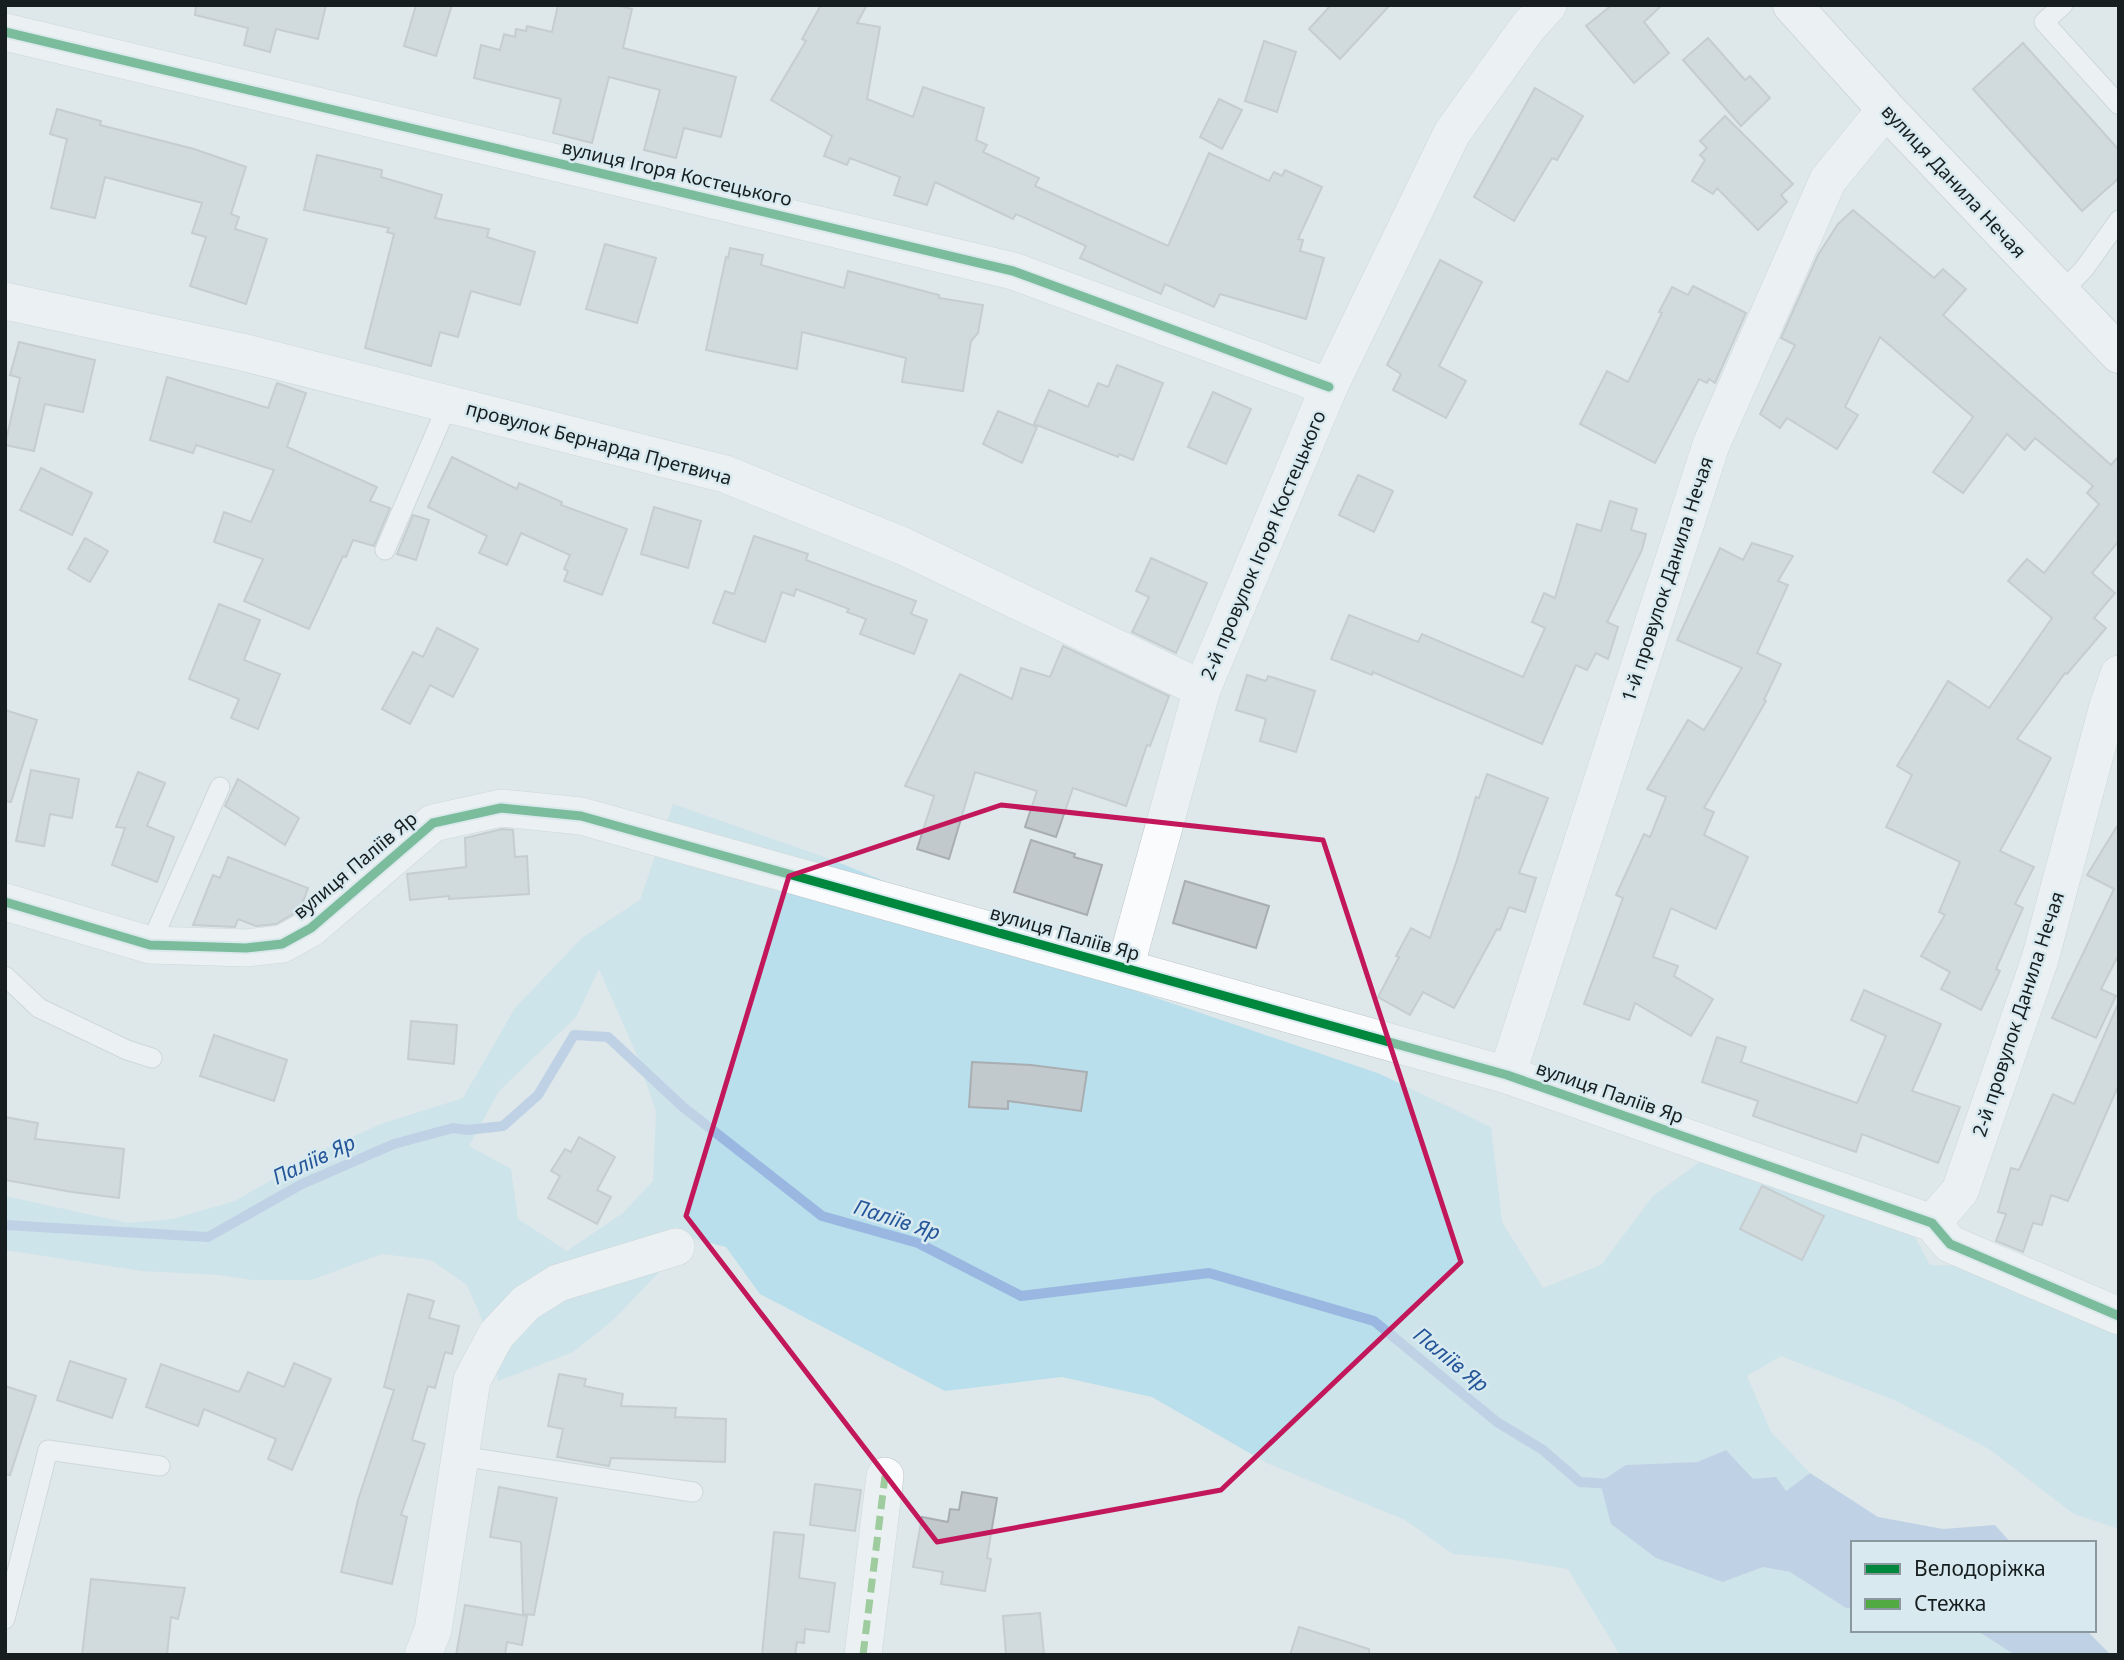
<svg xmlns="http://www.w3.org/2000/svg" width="2124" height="1660" font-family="'Noto Sans',sans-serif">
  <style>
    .green { fill: #b8dfeb; fill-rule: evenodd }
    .water { fill: #99b7e0 }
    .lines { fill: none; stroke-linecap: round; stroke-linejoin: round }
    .stream { stroke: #99b7e0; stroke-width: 10 }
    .building { fill: #c2c9cc; stroke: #a8aeb1; stroke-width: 2 }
    .lane-casing { stroke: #bcc4c6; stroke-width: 21 }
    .street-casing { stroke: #bcc4c6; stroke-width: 38 }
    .secondary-casing { stroke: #bcc4c6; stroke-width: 40 }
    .lane { stroke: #fafbfc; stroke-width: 19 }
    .street { stroke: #fafbfc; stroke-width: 37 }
    .secondary { stroke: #fafbfc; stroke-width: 38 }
    .quiet { stroke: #52aa43; stroke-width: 7; stroke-dasharray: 14 7; stroke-linecap: butt }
    .cycleway-casing { stroke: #d8eaf0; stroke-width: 13 }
    .cycleway { stroke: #00873e; stroke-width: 9 }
    .marked { fill: none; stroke: #c2185b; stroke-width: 5; stroke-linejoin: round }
    .labels { text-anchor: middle; stroke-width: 5; stroke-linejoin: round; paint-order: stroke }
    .street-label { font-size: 19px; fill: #171e20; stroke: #d8eaf0 }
    .water-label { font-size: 21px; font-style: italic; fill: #255699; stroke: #d8eaf0 }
  </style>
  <rect width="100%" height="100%" fill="#dee7ea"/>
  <path class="green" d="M673,804L827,858L909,891L1124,987L1380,1074L1491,1127L1502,1222L1543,1288L1601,1265L1653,1196L1705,1158L1909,1226L1930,1265L1982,1266L2119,1323V1529L2074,1514L1989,1449L1894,1400L1781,1356L1747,1376L1771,1432L1810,1473L1786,1491L1753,1480L1726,1450L1697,1462L1626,1465L1723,1582L1763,1567L1790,1572L1846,1608H1853V1630H1976L2015,1655H1620L1568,1569L1508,1559L1453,1554L1405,1520L1267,1463L1152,1397L1062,1377L945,1391L760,1294L726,1247L671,1233L664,1267L612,1321L573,1352L498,1381L481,1317L467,1285L431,1260L382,1254L311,1280H252L219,1275L142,1271L5,1250V1196L128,1223L173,1219L235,1201L321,1151L381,1124L463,1098L515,1008L582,938L640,900ZM599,969L636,1053L656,1111L653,1181L623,1213L567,1251L518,1219L511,1169L469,1146L499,1091L576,1017Z"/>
  <g class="water">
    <polygon points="1726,1450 1753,1479 1776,1477 1786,1491 1810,1473 1878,1517 1943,1529 1995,1525 2011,1543 1853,1543 1853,1608 1846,1608 1790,1572 1763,1567 1723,1582 1656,1558 1611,1524 1600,1482 1626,1465 1697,1462"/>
    <polygon points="1976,1630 2086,1630 2111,1655 2015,1655"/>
  </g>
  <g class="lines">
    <polyline class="stream" points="5,1225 208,1237 302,1184 394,1144 453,1128 467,1130 503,1126 538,1095 574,1035 608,1037 683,1107 822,1216 918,1243 1021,1296 1209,1273 1374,1321 1497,1422 1543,1450 1580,1482 1611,1484"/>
  </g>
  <g class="building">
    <polygon points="196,5 326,5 318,39 276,29 270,52 244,45 248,28 195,15"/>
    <polygon points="416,5 452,5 436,56 404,46"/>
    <polygon points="558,5 617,5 632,9 623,48 736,77 721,137 684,128 676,158 644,150 660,90 609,77 592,143 553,133 561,99 474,78 481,45 500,50 504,34 515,37 516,29 526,31 527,26 552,32"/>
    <polygon points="821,5 867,5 857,23 880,27 867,99 913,117 923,87 984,108 976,140 987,145 983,152 1039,178 1035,186 1168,246 1209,153 1269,181 1274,172 1282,176 1285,170 1322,187 1298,239 1303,240 1300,251 1324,258 1306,319 1220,294 1214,307 1165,284 1161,294 1080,258 1086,246 1016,214 1013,219 935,182 927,205 894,195 900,177 850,158 847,165 824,156 832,136 771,100 806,41 802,39"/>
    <polygon points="1331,5 1390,5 1340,59 1309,29"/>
    <polygon points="1612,5 1662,5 1644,22 1669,53 1634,83 1586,26"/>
    <polygon points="1708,38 1745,80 1750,76 1770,98 1741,126 1683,60"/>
    <polygon points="1264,41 1296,52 1277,112 1245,101"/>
    <polygon points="2023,43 2119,150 2119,178 2082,211 1973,89"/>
    <polygon points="1535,88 1583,116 1557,160 1552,158 1514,221 1474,197"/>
    <polygon points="1219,99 1242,110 1222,149 1200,137"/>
    <polygon points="57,109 101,121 100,125 194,149 246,167 231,214 239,217 235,229 267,239 246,304 190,286 206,237 192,233 202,203 105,177 95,218 51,208 67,139 50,134"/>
    <polygon points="1725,116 1793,184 1781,195 1787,202 1758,230 1717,188 1713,194 1692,181 1705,160 1700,155 1707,148 1700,141"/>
    <polygon points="317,155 382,170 381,177 442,195 435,218 489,229 487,237 535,252 520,305 471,291 458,337 440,332 431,366 365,348 394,234 387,232 389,228 304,210"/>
    <polygon points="1853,210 1934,278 1943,269 1966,289 1943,315 2111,465 2119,456 2119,541 2092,573 2115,593 2094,618 2106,628 2067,674 2065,673 2017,739 2051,758 2000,851 2034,867 2015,904 2023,908 1996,969 2000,971 1981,1010 1941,989 1950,972 1921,956 1945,915 1939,912 1960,862 1886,827 1912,775 1897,766 1948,681 1989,708 2052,618 2008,581 2027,559 2044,573 2099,504 2087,493 2093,486 2035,438 2025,450 2007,434 1963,493 1933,472 1973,417 1880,337 1845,407 1858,415 1837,449 1787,418 1780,428 1760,414 1795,345 1781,338 1818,255 1838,224"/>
    <polygon points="605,244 656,258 637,323 586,309"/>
    <polygon points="730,248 763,255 761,265 844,288 848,271 939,295 939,298 983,305 978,333 971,341 963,391 902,382 906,358 802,332 797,369 706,350 726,257 728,258"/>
    <polygon points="1440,260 1482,282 1439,366 1466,381 1446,418 1393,390 1401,374 1387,365"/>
    <polygon points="1693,286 1746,313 1715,383 1709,379 1707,383 1699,379 1655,463 1580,424 1607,371 1628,382 1662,313 1659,312 1672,287 1688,295"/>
    <polygon points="19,342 95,360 83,412 45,404 34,451 5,445 20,378 10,375"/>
    <polygon points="1117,365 1163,383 1133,460 1119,454 1118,457 1034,424 1049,390 1088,407 1098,383 1108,387"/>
    <polygon points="167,377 268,408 277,383 306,393 287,447 377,487 370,501 390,508 374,546 353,540 346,557 343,556 309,629 244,601 263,559 214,542 224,512 251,522 274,470 196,445 193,453 150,440"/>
    <polygon points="1213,392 1251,409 1226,464 1188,447"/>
    <polygon points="998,411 1037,427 1022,463 983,444"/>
    <polygon points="452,457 517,489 519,483 562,502 561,505 627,529 602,595 564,581 568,571 564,569 570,555 521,533 507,565 479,553 487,536 428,507"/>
    <polygon points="41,468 92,493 72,535 20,510"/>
    <polygon points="1358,475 1393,491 1374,532 1339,515"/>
    <polygon points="1610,501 1637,509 1631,530 1646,534 1642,550 1607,622 1618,627 1608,659 1596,653 1587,670 1576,665 1542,744 1373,672 1372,675 1331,659 1349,615 1418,642 1422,634 1523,677 1545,628 1532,622 1544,593 1555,598 1577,524 1601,531"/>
    <polygon points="654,507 701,521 688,568 641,554"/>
    <polygon points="413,515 429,520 416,560 397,554"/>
    <polygon points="754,536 808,554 806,560 916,601 911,614 927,620 914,654 860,634 866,619 847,612 849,609 796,589 794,596 782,592 765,642 713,623 725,591 734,594"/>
    <polygon points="85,538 108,551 90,582 68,569"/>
    <polygon points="1752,543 1793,556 1778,581 1788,585 1757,653 1781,664 1764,700 1766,701 1704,808 1714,812 1704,835 1748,857 1716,929 1671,908 1653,957 1678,966 1674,976 1713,999 1691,1036 1635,1003 1629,1020 1584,1004 1623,898 1616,895 1644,834 1650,837 1666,797 1647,789 1688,720 1704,730 1742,668 1677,640 1720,548 1743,560"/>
    <polygon points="1151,558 1207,583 1176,653 1132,632 1149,597 1136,591"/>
    <polygon points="219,604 260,620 244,660 280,674 258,729 231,718 239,699 189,679"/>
    <polygon points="437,628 478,649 453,697 430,685 410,724 382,709 413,652 423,657"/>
    <polygon points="1063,646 1169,696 1150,746 1147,745 1126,806 1073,788 1056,837 1025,827 1037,791 975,772 949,859 917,849 934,796 905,786 960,674 1012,699 1021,668 1050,677"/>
    <polygon points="1247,675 1266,681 1268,676 1315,691 1296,752 1260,741 1266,719 1236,710"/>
    <polygon points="5,710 37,720 11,802 5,801"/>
    <polygon points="31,770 79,779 72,818 50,814 44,846 16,841"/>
    <polygon points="138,772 165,783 147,826 174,837 157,882 112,865 125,828 116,827"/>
    <polygon points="1487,774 1548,798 1519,873 1536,878 1525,912 1509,907 1500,930 1497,929 1454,1008 1423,992 1410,1015 1378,997 1399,957 1396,956 1411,928 1430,938 1456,863 1476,797 1479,798"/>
    <polygon points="238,779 299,818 285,845 225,806"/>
    <polygon points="2119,823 2119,954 2101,989 2116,996 2096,1038 2052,1018 2114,889 2087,875"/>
    <polygon points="502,829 513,830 515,857 527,856 529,894 449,899 449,896 410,900 407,874 466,867 465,838"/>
    <polygon points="1031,840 1075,854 1074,857 1102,865 1087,915 1014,892"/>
    <polygon points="228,857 308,888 300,910 276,924 256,926 238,919 235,927 193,925 213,875 220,878"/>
    <polygon points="1185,881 1269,906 1256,948 1173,923"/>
    <polygon points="1864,990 1941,1024 1912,1091 1960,1107 1938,1163 1862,1134 1856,1152 1753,1116 1758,1101 1702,1082 1717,1037 1746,1047 1741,1062 1857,1103 1886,1036 1851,1020"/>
    <polygon points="2119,1002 2119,1084 2068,1201 2051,1195 2042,1225 2033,1223 2023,1252 1996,1241 2006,1214 1998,1212 2011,1168 2019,1170 2053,1094 2074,1104"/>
    <polygon points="411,1021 457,1025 454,1064 408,1059"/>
    <polygon points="214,1035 287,1060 274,1101 200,1076"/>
    <polygon points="972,1062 1031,1065 1087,1072 1081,1111 1008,1101 1008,1109 969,1107"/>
    <polygon points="5,1117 38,1123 35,1139 124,1149 119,1198 72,1192 5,1180"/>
    <polygon points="579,1137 615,1157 597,1190 611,1197 597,1224 548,1198 560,1176 551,1171 565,1149 571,1152"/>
    <polygon points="1762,1186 1824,1216 1802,1260 1740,1229"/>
    <polygon points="408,1294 434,1301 429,1318 459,1326 452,1354 445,1352 435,1388 428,1386 412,1440 425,1444 401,1515 407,1517 392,1584 341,1572 358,1500 394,1390 384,1387"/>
    <polygon points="70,1361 126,1379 112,1418 57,1400"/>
    <polygon points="294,1363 331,1379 292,1470 268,1459 276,1439 204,1409 198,1426 146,1407 161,1364 239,1392 248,1372 284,1387"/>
    <polygon points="559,1374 586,1379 584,1386 623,1394 621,1406 676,1408 675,1417 726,1419 725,1462 611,1458 609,1466 557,1457 563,1429 548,1426"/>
    <polygon points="5,1386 36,1396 10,1475 5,1474"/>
    <polygon points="815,1484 861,1490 855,1531 810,1525"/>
    <polygon points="499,1487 557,1498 534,1615 523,1614 521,1542 490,1537"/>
    <polygon points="962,1492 997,1498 987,1558 991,1559 985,1591 941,1584 943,1572 913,1567 922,1517 948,1522 950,1509 959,1510"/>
    <polygon points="774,1532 804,1535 799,1578 835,1583 829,1632 805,1629 804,1643 797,1642 795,1655 762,1655"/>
    <polygon points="91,1579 185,1588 178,1619 171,1617 167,1655 82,1655"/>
    <polygon points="465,1605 527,1616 522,1645 507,1642 505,1655 456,1655"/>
    <polygon points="1040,1613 1044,1655 1006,1655 1003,1616"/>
    <polygon points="1299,1627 1369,1649 1369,1655 1290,1655"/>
  </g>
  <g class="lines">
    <defs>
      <g id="lane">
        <polyline points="2063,5 2044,22 2119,105"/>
        <polyline points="2060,294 2084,269 2119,220"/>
        <polyline points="385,550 448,404"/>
        <polyline points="150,945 220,787"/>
        <polyline points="5,976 39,1008 127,1050 152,1058"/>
        <polyline points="460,1456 693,1492"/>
        <polyline points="5,1619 48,1450 160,1466"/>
      </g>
      <g id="street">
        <polyline points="5,32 1013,271 1329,387"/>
        <polyline points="5,301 242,352 725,474 903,546 1202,689"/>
        <polyline points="5,902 150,945 246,948 282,944 311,928 433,823 501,808 581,816 1507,1075 1932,1223 1950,1244 2119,1316"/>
        <polyline points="1125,968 1202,689 1329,387 1452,133 1528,27 1548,5"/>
        <polyline points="1507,1075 1711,445 1828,180 1886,109"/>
        <polyline points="1932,1223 1960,1191 2040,959 2108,706 2119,674"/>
        <polyline points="423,1655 433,1630 472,1380 496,1335 526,1303 558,1283 676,1247"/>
        <polyline points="863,1655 885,1476"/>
      </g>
      <polyline id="secondary" points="1792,5 1886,109 2119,354"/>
    </defs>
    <use href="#lane" class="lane-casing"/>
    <use href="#street" class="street-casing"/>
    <use href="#secondary" class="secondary-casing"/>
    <use href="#lane" class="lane"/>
    <use href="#street" class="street"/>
    <use href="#secondary" class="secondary"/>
    <polyline class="quiet" points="863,1655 885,1476"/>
    <defs>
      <g id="cycleway">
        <polyline points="5,32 1013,271 1329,387"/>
        <polyline points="5,902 150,945 246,948 282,944 311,928 433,823 501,808 581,816 1507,1075 1932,1223 1950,1244 2119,1316"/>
      </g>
    </defs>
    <use href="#cycleway" class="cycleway-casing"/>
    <use href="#cycleway" class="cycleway"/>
  </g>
  <path d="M0 0H2124V1660H0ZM1001,805L1323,840L1461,1262L1221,1490L937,1542L686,1216L789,876Z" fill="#dee7ea" fill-opacity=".55" fill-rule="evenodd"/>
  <path class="marked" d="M1001,805L1323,840L1461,1262L1221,1490L937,1542L686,1216L789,876Z"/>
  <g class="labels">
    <g class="street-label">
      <text transform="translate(677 173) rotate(13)" y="7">вулиця Ігоря Костецького</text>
      <text transform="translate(1954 181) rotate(47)" y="7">вулиця Данила Нечая</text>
      <text transform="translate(599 443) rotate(15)" y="7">провулок Бернарда Претвича</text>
      <text transform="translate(1263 545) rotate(-67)" y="7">2-й провулок Ігоря Костецького</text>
      <text transform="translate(1667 579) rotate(-72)" y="7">1-й провулок Данила Нечая</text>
      <text transform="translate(355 865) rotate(-40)" y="7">вулиця Паліїв Яр</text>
      <text transform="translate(1065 933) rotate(16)" y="7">вулиця Паліїв Яр</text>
      <text transform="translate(2018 1014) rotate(-72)" y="7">2-й провулок Данила Нечая</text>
      <text transform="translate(1610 1092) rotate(19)" y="7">вулиця Паліїв Яр</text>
    </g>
    <g class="water-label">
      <text transform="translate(314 1160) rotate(-25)" y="7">Паліїв Яр</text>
      <text transform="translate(897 1220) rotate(18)" y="7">Паліїв Яр</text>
      <text transform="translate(1451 1360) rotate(39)" y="7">Паліїв Яр</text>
    </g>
  </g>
  <rect width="2124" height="1660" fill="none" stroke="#171e20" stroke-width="14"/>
  <rect x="1851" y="1541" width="245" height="91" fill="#d8eaf0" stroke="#8b989d" stroke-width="2"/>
  <rect x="1865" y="1564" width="35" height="10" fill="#00873e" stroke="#8b989d" stroke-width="2"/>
  <text x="1914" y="1576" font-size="21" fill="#171e20">Велодоріжка</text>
  <rect x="1865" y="1599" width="35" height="10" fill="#52aa43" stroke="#8b989d" stroke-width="2"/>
  <text x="1914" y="1611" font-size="21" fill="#171e20">Стежка</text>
</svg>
